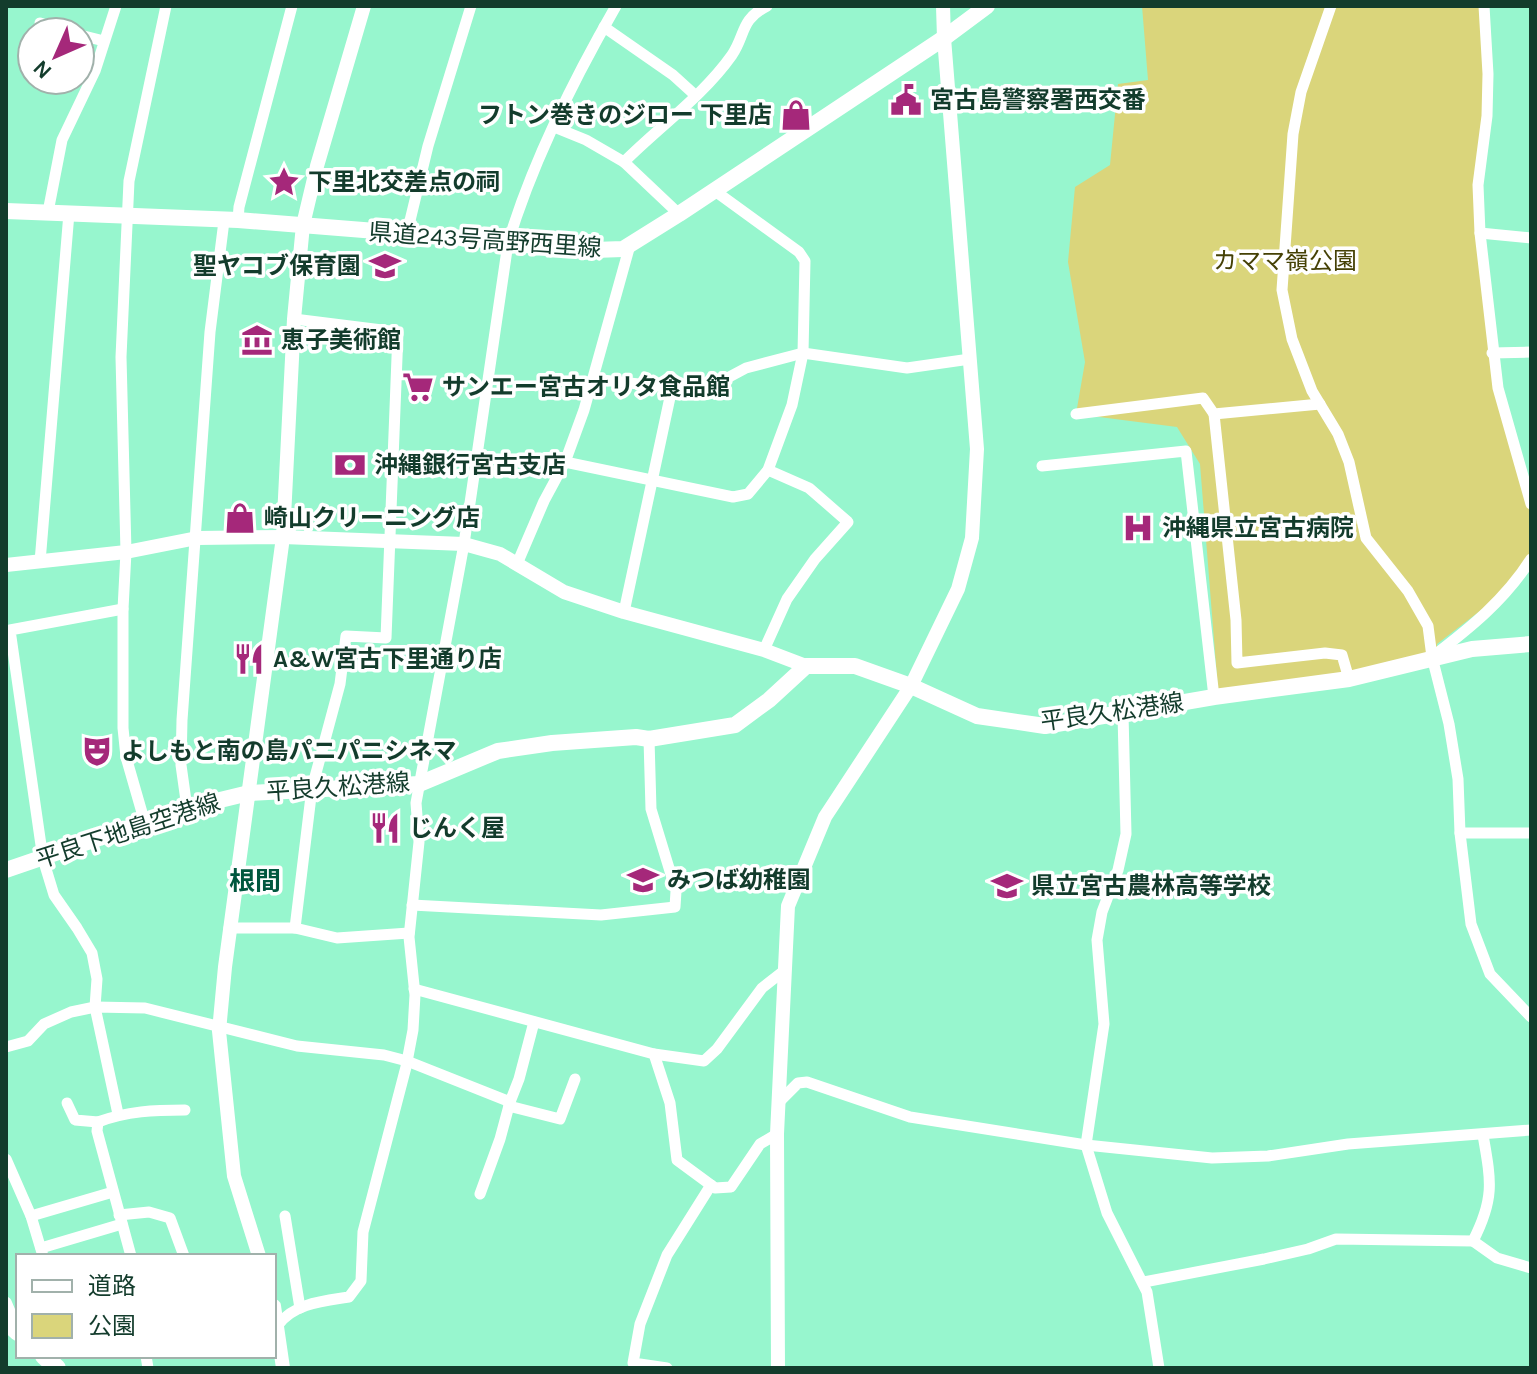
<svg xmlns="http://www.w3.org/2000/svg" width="1537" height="1374" font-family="Karla,'Noto Sans JP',sans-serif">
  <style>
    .green { fill: #dad57b }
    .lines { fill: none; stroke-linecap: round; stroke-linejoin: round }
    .minor { stroke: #fff; stroke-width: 11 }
    .tertiary { stroke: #fff; stroke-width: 14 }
    .secondary { stroke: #fff; stroke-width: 16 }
    .trunk { stroke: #fff; stroke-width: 18 }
    .labels { text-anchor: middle; stroke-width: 7; stroke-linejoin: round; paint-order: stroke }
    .poi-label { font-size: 24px; font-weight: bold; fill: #133c2c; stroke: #fff; text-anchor: start }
    .street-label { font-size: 24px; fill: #133c2c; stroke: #fff }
    .park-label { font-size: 24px; fill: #454105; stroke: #fff }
    .neighbourhood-label { font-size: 26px; font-weight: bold; fill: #00573e; stroke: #fff }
  </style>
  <rect width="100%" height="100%" fill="#97f6ce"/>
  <polygon class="green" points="1142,6 1484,6 1486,128 1480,233 1492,353 1531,508 1531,555 1515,584 1437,644 1438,656 1349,679 1218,690 1200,464 1177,427 1076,414 1085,362 1068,262 1075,187 1110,165 1118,84 1148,80"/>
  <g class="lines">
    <g class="minor">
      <polyline points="1331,6 1301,92 1293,134 1282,290 1292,339 1312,391 1338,434 1349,462 1366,538 1408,591 1428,626 1432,657 1449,724 1458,779 1460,833 1471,924 1490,974 1531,1017"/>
      <polyline points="1484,6 1488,74 1487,116 1478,185 1480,233 1498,388 1531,504"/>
      <polyline points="40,23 68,32"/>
      <polyline points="604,27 673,75 695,95"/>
      <polyline points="80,35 104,41"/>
      <polyline points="554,127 586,140 624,162 679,214"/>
      <path d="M624,162C659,127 703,96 732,55C746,34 740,20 767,6"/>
      <polyline points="48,212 62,140 95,71 116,6"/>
      <polyline points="238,220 239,207 292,6"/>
      <polyline points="407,233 428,146 471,6"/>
      <polyline points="1480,233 1531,238"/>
      <polyline points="294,319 398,332 386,638 346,636 340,684 312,788 295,928"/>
      <polyline points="1492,353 1531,352"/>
      <polyline points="593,379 703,391 746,368 803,353 907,368 970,359"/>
      <polyline points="1076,414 1203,398 1214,414 1320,404"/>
      <polyline points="1214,414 1236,620 1237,663 1325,653 1342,655 1349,679"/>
      <polyline points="565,462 733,497 748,494 768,470 792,405 803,353 805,261 799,252 715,191"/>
      <polyline points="1042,466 1186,451 1214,697"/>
      <polyline points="40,562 69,213"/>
      <polyline points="517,564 544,501 565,462 584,410 630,245"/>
      <polyline points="624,612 672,388"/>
      <polyline points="764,650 787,599 815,559 848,522 809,488 768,470"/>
      <path d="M1432,657C1470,628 1505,600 1531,559"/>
      <polyline points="1123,714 1126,834 1118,870 1102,912 1097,940 1104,1024 1086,1145 1107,1213 1147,1292 1159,1368"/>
      <polyline points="187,808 181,765 182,720 210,332 224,221"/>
      <polyline points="145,823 126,757 123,728 123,609 126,552 121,357 129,181 166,6"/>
      <polyline points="1460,833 1531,833"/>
      <polyline points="412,905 601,915 675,907 676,891 651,809 649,739"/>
      <polyline points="229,928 295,928 337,938 409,933"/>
      <polyline points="414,989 654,1054 670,1103 677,1160 715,1188 731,1187 760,1144 777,1134"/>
      <polyline points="6,1047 28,1041 44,1024 71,1012 95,1007 145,1008 297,1046 384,1055 407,1061 510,1102 519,1079 534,1022"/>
      <polyline points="654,1054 704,1061 717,1049 762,988 785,970"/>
      <polyline points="779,1102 798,1083 807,1082 910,1117 1086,1145 1212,1158 1268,1156 1348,1144 1531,1130"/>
      <polyline points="67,1103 75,1120 98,1122"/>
      <polyline points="509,1106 560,1119 575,1079"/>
      <polyline points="118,1114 95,1007 97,979 92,953 77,928 54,895 43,859 10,630 123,609"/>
      <polyline points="6,1159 31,1216 43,1256"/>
      <polyline points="480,1194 500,1139 510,1102"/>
      <polyline points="119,1215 149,1212 170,1218 184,1256"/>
      <polyline points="31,1216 113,1192"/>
      <polyline points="285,1216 300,1308"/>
      <polyline points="1473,1241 1497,1258 1531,1268"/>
      <polyline points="41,1248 122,1224"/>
      <path d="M131,1256L97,1131L98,1122C127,1111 155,1110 185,1110"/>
      <path d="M1144,1282L1264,1259L1308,1249L1336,1239L1473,1241C1495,1198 1491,1181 1483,1135"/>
      <polyline points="6,1302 17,1328"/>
      <path d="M278,1325C294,1303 324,1301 349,1297L361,1281L363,1232L406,1067L413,1030L415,995L409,937L419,842L416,803L464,544L508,243C532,163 574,79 616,6"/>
      <polyline points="146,1356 148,1368"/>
      <polyline points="667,1368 633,1363 640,1324 667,1255 711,1185"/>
    </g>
    <g class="tertiary">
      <polyline points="6,565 126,552 197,538 283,537 464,544 500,554 564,592 624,612 764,650 806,666"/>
      <polyline points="259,1256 234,1176 219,1031 225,967 283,537 294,319 303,225 317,166 364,6"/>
      <polyline points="274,1306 283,1368"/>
      <polyline points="778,1368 777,1134 788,906 825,817 911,686 958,589 972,538 977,449 944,38 943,6"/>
    </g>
    <g class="secondary">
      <polyline points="6,211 238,220 476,239 536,246 594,250 623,249 679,214 944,38 987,6"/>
      <polyline points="6,870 187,808 249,793 419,784 498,751 552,743 636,737 649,739 735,725 769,700 806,666 855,666 911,686 977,716 1045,726 1214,697 1349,679 1472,649 1531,644"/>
    </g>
    <g class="trunk">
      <polyline points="6,1321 18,1332"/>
      <polyline points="44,1356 57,1368"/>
    </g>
  </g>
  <defs>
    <symbol id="civic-bare" viewBox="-9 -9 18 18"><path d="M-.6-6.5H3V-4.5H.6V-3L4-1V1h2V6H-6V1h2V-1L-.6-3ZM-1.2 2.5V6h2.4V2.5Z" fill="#a5287a" stroke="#fff" stroke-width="2.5" paint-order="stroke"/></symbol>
    <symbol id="shop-bare" viewBox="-9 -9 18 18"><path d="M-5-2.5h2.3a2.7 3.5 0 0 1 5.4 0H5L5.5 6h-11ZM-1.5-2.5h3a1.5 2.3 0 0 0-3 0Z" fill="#a5287a" stroke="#fff" stroke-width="2.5" paint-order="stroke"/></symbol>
    <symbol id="sight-bare" viewBox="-9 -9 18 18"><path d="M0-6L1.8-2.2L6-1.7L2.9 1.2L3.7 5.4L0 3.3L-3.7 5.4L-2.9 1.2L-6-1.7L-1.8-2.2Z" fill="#a5287a" stroke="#fff" stroke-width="2.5" paint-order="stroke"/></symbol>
    <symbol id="school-bare" viewBox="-9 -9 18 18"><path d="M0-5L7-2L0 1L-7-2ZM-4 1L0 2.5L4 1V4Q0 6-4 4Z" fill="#a5287a" stroke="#fff" stroke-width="2.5" paint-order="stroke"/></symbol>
    <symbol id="museum-bare" viewBox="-9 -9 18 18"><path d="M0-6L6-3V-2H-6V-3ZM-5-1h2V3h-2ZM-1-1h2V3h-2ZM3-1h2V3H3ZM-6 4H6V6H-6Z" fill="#a5287a" stroke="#fff" stroke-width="2.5" paint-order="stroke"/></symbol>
    <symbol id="supermarket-bare" viewBox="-9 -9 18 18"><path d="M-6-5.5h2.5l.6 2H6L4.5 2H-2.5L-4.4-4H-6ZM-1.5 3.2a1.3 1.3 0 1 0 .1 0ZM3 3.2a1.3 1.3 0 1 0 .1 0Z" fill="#a5287a" stroke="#fff" stroke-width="2.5" paint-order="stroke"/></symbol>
    <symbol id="bank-bare" viewBox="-9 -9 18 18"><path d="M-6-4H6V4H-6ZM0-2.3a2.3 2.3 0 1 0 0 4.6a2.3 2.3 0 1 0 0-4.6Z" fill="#a5287a" stroke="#fff" stroke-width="2.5" paint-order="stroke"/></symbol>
    <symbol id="hospital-bare" viewBox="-9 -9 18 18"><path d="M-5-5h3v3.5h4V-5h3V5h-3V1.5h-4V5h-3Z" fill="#a5287a" stroke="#fff" stroke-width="2.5" paint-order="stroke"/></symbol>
    <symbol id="restaurant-bare" viewBox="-9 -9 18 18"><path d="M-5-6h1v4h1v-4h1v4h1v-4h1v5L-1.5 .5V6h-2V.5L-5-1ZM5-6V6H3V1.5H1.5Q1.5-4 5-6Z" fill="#a5287a" stroke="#fff" stroke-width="2.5" paint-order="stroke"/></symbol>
    <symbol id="theatre-bare" viewBox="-9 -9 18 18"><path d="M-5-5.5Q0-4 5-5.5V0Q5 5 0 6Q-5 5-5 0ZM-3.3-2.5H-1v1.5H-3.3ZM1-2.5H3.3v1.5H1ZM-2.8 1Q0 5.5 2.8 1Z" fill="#a5287a" stroke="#fff" stroke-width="2.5" paint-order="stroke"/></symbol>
  </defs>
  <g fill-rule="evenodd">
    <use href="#civic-bare" x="884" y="78" width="44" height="44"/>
    <use href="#shop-bare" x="774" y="93" width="44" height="44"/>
    <use href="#sight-bare" x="262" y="160" width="44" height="44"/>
    <use href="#school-bare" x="363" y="244" width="44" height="44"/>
    <use href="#museum-bare" x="235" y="318" width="44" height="44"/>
    <use href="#supermarket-bare" x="396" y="365" width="44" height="44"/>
    <use href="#bank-bare" x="328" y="443" width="44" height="44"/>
    <use href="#shop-bare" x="218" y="496" width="44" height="44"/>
    <use href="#hospital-bare" x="1116" y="506" width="44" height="44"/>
    <use href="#restaurant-bare" x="227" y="637" width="44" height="44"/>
    <use href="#theatre-bare" x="75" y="729" width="44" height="44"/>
    <use href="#restaurant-bare" x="363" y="806" width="44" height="44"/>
    <use href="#school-bare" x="621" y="858" width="44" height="44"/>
    <use href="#school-bare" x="985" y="864" width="44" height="44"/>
  </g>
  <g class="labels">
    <g class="poi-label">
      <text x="930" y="108">宮古島警察署西交番</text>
      <text x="772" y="123" text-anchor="end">フトン巻きのジロー 下里店</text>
      <text x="308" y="190">下里北交差点の祠</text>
      <text x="361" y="274" text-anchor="end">聖ヤコブ保育園</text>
      <text x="281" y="348">恵子美術館</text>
      <text x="442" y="395">サンエー宮古オリタ食品館</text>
      <text x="374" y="473">沖縄銀行宮古支店</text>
      <text x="264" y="526">崎山クリーニング店</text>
      <text x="1162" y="536">沖縄県立宮古病院</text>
      <text x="273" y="667">A&amp;W宮古下里通り店</text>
      <text x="121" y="759">よしもと南の島パニパニシネマ</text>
      <text x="409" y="836">じんく屋</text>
      <text x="667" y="888">みつば幼稚園</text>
      <text x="1031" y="894">県立宮古農林高等学校</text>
    </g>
    <g class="street-label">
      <text transform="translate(485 240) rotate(4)" y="8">県道243号高野西里線</text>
      <text transform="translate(1112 712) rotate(-8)" y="8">平良久松港線</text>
      <text transform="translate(338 787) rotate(-4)" y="8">平良久松港線</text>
      <text transform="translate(128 831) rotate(-18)" y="8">平良下地島空港線</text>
    </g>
    <g class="park-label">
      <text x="1285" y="269">カママ嶺公園</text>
    </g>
    <g class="neighbourhood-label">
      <text x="255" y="890">根間</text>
    </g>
  </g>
  <rect width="1537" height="1374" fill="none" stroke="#133c2c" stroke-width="16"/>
  <rect x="16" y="1254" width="260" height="104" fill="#ffffff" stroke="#a1b1ab" stroke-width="2"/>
  <rect x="32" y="1280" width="40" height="12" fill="#ffffff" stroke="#a1b1ab" stroke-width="2"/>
  <text x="88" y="1294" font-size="24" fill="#133c2c">道路</text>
  <rect x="32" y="1314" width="40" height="24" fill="#dad57b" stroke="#a1b1ab" stroke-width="2"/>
  <text x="88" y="1334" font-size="24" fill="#133c2c">公園</text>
  <g transform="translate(56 56) rotate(225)"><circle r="38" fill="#ffffff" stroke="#a1b1ab" stroke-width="2"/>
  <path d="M0-6L14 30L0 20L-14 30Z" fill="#a5287a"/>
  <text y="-12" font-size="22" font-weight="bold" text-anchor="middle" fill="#133c2c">N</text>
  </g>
</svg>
